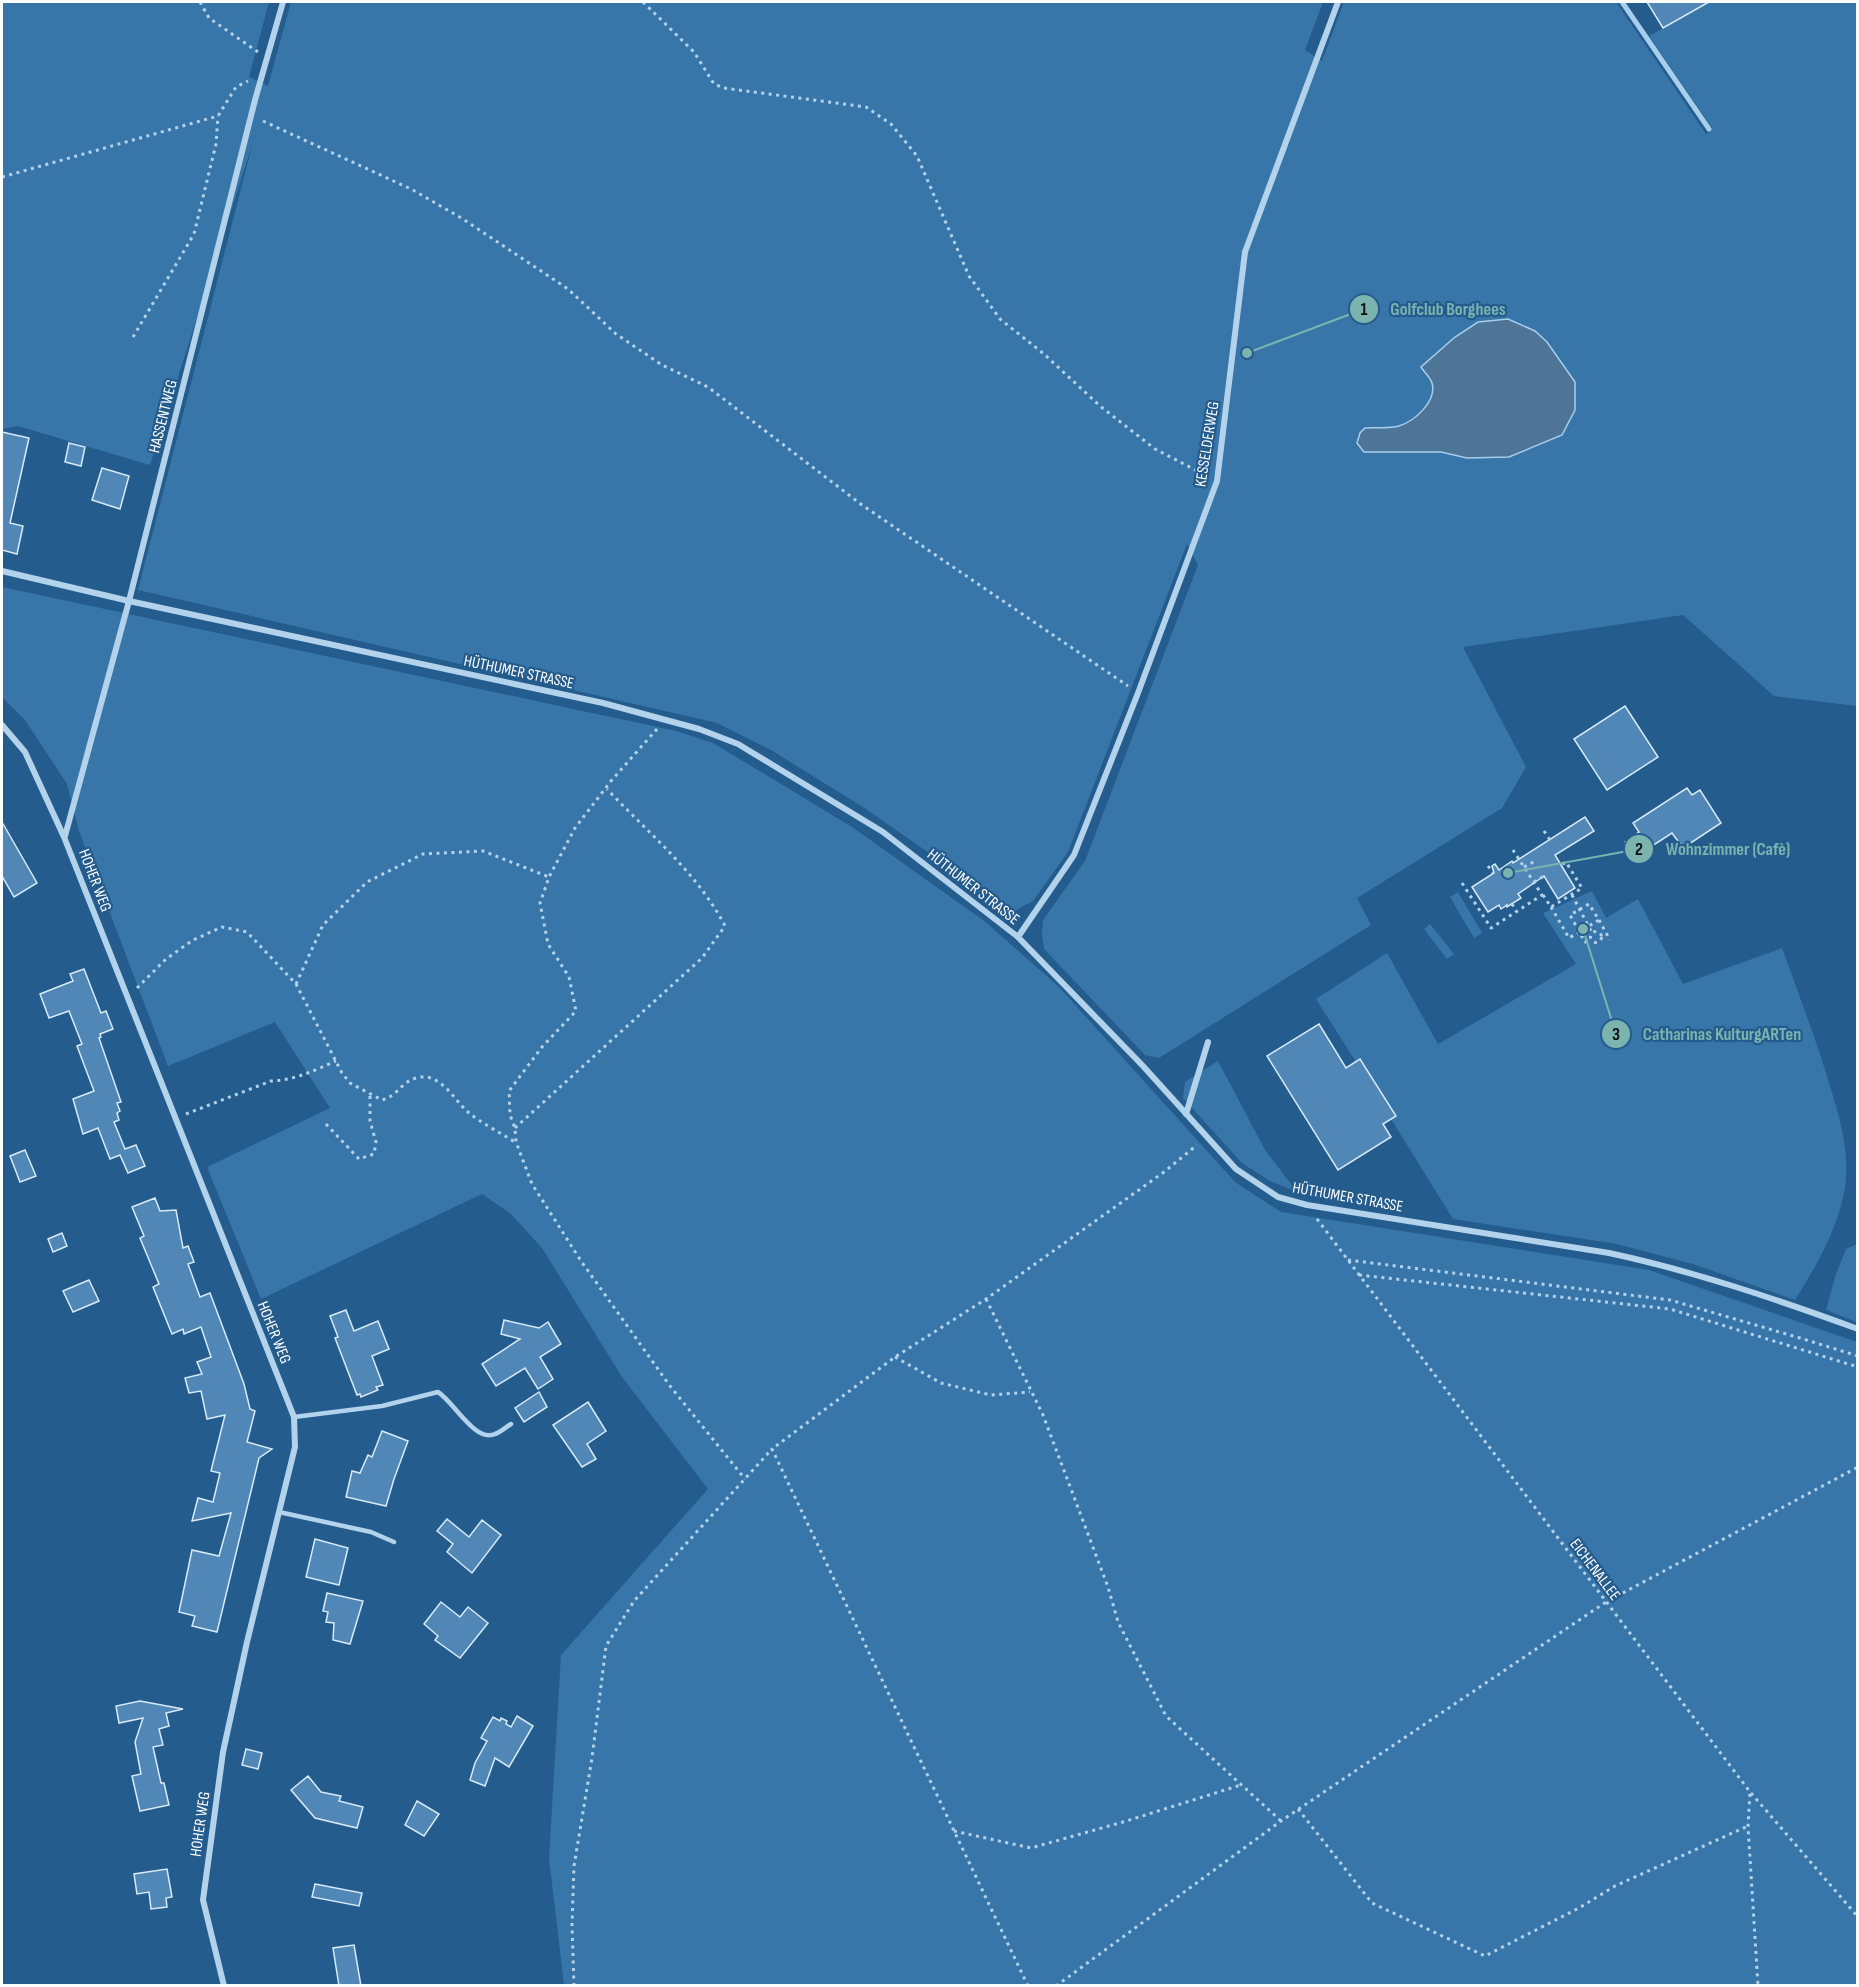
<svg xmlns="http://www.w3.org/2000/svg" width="1859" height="1987" font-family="'Sofia Sans Condensed',sans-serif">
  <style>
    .green { fill: #3876aa }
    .water { fill: #4e7597; stroke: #a7ceec; stroke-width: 1.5 }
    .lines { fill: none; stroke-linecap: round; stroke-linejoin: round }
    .stream { stroke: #a7ceec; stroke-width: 5 }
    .building { fill: #5087b6; stroke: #d7eaf8; stroke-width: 1.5 }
    .path { stroke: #b3d2eb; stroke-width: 3; stroke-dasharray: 3 4.5; stroke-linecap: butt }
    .service { stroke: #b3d2eb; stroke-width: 4.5 }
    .minor { stroke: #b3d2eb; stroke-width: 6 }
    .labels { text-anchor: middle; stroke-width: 4.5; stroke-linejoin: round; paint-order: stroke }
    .street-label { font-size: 16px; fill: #fff; stroke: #245c8d }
    .leader { fill: none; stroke: #7bb4af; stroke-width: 2 }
    .callout-dot { fill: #7bb4af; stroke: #245c8d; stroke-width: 2 }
    .mark-label { font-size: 18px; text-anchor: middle; font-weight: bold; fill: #111 }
    .callout-label { font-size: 18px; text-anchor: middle; font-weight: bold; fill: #7bb4af; stroke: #245c8d; stroke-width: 4.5; stroke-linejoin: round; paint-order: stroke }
  </style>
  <rect width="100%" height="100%" fill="#245c8d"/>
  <g class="green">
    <polygon points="2,2 269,2 249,77 268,86 291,2 1323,2 1305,50 1322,61 1344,2 1616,2 1706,134 1713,129 1649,36 1710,2 1857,2 1857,706 1774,696 1683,615 1463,647 1526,767 1502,808 1357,898 1371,925 1159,1058 1145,1055 1044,949 1042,935 1043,920 1085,861 1198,565 1187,544 1068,852 1033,901 1014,911 995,906 932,855 866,809 771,750 717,723 138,590 253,142 150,465 18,426 3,429 2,410"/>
    <polygon points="2,587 676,731 713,743 852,827 983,920 1059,987 1235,1182 1281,1212 1649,1270 1857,1342 1857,1985 564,1985 549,1858 561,1655 708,1489 622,1377 542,1248 511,1214 482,1194 261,1299 207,1167 330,1108 275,1022 168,1066 79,831 67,784 25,720 2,697"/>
    <path d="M1592,891L1606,918L1638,899L1683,984L1782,948C1797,990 1813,1031 1826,1073C1838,1112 1852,1152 1844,1193C1836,1233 1816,1266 1795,1300L1693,1264L1617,1244L1453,1219L1391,1119L1395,1115L1361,1059L1356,1062L1316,999L1387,953L1438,1044L1576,964L1543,913Z"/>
    <polygon points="1458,892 1482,933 1474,938 1450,897"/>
    <polygon points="1430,924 1454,954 1447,959 1424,929"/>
    <polygon points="1218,1061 1265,1150 1297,1192 1270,1181 1242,1163 1183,1098 1185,1082"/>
    <polygon points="1857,1244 1857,1322 1826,1310 1836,1274 1846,1249"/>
  </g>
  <path class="water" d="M1508,319L1535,331L1547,342L1575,382V410L1562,435L1509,457L1467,458L1441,452H1364L1357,443L1360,433L1365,428C1375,427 1389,429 1399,426C1415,421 1437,401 1432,383C1430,377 1424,372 1421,367L1455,337L1478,322Z"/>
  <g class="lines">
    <polyline class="stream" points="1622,2 1709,129"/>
  </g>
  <g class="building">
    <polygon points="1647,2 1709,2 1663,28"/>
    <polygon points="2,432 29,438 10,523 23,526 17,554 2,550"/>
    <polygon points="69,443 85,447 81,466 65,462"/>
    <polygon points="102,468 129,476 120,509 92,500"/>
    <polygon points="1625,706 1658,757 1607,790 1574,739"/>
    <polygon points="1687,788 1692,795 1700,790 1721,823 1683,848 1672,833 1635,857 1625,842 1639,832 1633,823"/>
    <polygon points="1585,817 1594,831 1555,855 1575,888 1558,899 1544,876 1518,894 1521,898 1507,907 1507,905 1501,909 1499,905 1488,912 1472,887 1494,873 1492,866 1495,864 1499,870 1512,861 1513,863"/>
    <polygon points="2,822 37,883 14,897 2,876"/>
    <polygon points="84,969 101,1013 106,1011 113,1029 100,1034 101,1037 99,1038 121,1102 117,1103 120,1111 117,1113 119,1120 114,1122 125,1149 136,1145 145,1166 128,1173 120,1155 110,1159 98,1128 83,1134 73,1099 94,1091 77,1046 82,1044 69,1011 49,1018 40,994 73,981 70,974"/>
    <polygon points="1319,1024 1346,1068 1360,1059 1396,1116 1383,1124 1391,1137 1338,1170 1267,1056"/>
    <polygon points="25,1150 36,1176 20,1182 10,1156"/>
    <polygon points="155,1198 160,1211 176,1210 183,1248 188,1246 194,1262 188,1264 200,1297 210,1293 244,1384 250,1409 255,1411 247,1442 272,1449 259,1458 217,1632 192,1626 195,1616 179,1612 192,1550 219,1556 231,1513 192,1521 198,1498 213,1502 220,1473 211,1471 225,1415 207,1419 201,1391 189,1393 185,1378 202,1374 197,1362 211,1357 201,1327 184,1334 183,1329 172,1334 153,1287 159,1284 140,1238 144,1236 132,1207"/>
    <polygon points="62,1233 67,1246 53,1252 48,1239"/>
    <polygon points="89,1280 99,1301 73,1312 63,1291"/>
    <polygon points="346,1310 354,1331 378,1321 389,1349 372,1356 383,1385 376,1387 378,1390 361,1397 360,1394 357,1395 335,1338 338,1337 330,1316"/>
    <polygon points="504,1320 539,1328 548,1322 561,1344 540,1357 553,1379 538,1389 525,1368 496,1386 482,1364 520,1339 501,1334"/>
    <polygon points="539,1392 547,1407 524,1422 515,1408"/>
    <polygon points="588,1402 606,1431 587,1444 596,1459 582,1467 553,1425"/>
    <polygon points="382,1431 408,1441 394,1479 386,1506 346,1497 352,1471 360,1473 368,1455 372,1457"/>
    <polygon points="447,1519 469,1537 482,1520 501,1535 472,1573 447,1552 453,1544 437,1531"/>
    <polygon points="315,1539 348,1548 339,1585 306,1577"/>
    <polygon points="327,1593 363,1601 350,1644 333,1640 334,1623 326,1622 328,1612 323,1611"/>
    <polygon points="441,1602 460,1617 468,1607 488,1623 460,1658 435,1640 438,1636 424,1624"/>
    <polygon points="140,1701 183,1709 166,1713 169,1726 159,1729 163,1745 153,1747 161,1783 164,1783 169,1805 140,1811 132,1776 141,1774 135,1742 143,1718 119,1723 116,1706"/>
    <polygon points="517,1716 533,1726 509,1767 495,1758 485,1786 470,1780 475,1763 487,1741 481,1738 493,1717 500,1721 501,1718 507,1721 506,1724 511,1727"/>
    <polygon points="246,1749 262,1753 258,1769 242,1765"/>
    <polygon points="308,1776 321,1792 341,1796 339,1801 363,1807 357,1828 315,1818 291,1790"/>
    <polygon points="417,1801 439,1814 424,1836 405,1825"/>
    <polygon points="167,1869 172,1897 166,1898 167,1907 151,1909 149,1892 137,1894 134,1874"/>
    <polygon points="315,1884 362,1893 359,1906 312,1897"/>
    <polygon points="354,1945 361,1986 339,1986 333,1948"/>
  </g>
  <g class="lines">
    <g class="path">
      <polyline points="200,2 209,18 258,52"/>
      <polyline points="643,2 694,52 714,84 724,88 866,107 891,124 917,156 969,276 1000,319 1044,354 1100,406 1155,449 1207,476"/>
      <polyline points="263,121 411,189 463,219 568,289 616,334 662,365 708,387 862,505 1128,686"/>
      <polyline points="2,177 218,116 236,87 248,81"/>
      <polyline points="133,337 194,234 216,144 218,116"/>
      <polyline points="657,729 611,781 575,828 549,877 540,903 548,944 569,977 576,1011 542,1047 509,1091 510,1115 515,1128 516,1142 532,1184 581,1261 670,1386 745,1479"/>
      <polyline points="1544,831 1550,840"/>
      <polyline points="1488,866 1493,873"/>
      <polyline points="1524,867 1535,861"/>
      <polyline points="1534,882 1544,876"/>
      <polyline points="1462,883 1491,928 1542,895 1513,850"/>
      <polyline points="1543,895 1551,907 1582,888 1566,862 1561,865"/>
      <polyline points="1572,895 1592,933"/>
      <polyline points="1512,904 1516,911"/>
      <polyline points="1551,907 1569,938 1599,920 1589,904 1570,915 1585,942 1590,939"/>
      <polyline points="1599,920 1610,940"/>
      <circle cx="1596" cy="937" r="5.5"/>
      <polyline points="296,984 323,925 367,882 423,854 483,851 549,877"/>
      <path d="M137,988L166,959L193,940L222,927L247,932L296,984L342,1073L350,1083L382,1100C398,1096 401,1082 416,1078C440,1071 453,1099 468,1112C481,1123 499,1132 515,1142"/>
      <path d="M186,1114L271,1081C296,1080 315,1070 336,1061"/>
      <polyline points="326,1124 359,1159 374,1154 376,1142 370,1121 370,1094"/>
      <path d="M515,1128L702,958L725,926C697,872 648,833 607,789"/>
      <polyline points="1317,1219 1750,1792 1748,1826 1758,1986"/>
      <polyline points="1348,1260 1670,1300 1800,1338 1858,1356"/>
      <polyline points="1359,1275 1670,1309 1858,1367"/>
      <polyline points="986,1299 1043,1415 1108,1587 1118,1622 1166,1716 1281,1821"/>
      <polyline points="895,1357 941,1383 991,1395 1030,1392"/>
      <polyline points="1751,1793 1858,1917"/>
      <polyline points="1298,1809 1372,1903 1485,1956 1579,1908 1615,1886 1748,1826"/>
      <polyline points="954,1831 1031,1848 1123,1822 1241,1785"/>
      <polyline points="574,1986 572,1925 574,1866 592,1758 606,1646 634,1601 772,1449"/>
      <polyline points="1028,1986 772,1449 895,1357 986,1299 1164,1172 1197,1145"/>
      <polyline points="1056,1986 1281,1821 1606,1602 1858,1467"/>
    </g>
    <g class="service">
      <path d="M294,1417L382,1406L438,1392C454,1402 475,1443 495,1434C501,1432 506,1427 511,1424"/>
      <polyline points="279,1512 371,1532 394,1542"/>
    </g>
    <g class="minor">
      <path d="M2,571L129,601L603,703L699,729L738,744L883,832L1018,937L1143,1066L1236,1169L1278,1197L1307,1205L1609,1253C1693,1271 1776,1299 1858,1329"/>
      <polyline points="2,725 25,752 64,837 294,1417 295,1447 247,1642 223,1752 203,1900 224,1986"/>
      <polyline points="65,836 129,601 255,100 283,2"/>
      <polyline points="1018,937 1074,855 1138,693 1217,481 1245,252 1338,2"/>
      <polyline points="1186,1114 1208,1042"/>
    </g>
  </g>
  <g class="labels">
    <g class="street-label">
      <text transform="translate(162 416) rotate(-76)" y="6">HASSENTWEG</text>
      <text transform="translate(1206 444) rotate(-81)" y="6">KESSELDERWEG</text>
      <text transform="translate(519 671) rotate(12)" y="6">HÜTHUMER STRASSE</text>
      <text transform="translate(96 880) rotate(69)" y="6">HOHER WEG</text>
      <text transform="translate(974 886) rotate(38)" y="6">HÜTHUMER STRASSE</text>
      <text transform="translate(1348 1196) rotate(10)" y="6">HÜTHUMER STRASSE</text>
      <text transform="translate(275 1332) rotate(68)" y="6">HOHER WEG</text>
      <text transform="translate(1596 1569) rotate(53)" y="6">EICHENALLEE</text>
      <text transform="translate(199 1824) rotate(-82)" y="6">HOHER WEG</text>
    </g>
  </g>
  <path class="leader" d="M1247 353L1364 309M1508 873L1639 849M1583 929L1616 1034"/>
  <g class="callout-dot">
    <circle cx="1247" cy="353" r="6"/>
    <circle cx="1508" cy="873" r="6"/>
    <circle cx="1583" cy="929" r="6"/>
    <circle cx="1364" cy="309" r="15"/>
    <circle cx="1639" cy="849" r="15"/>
    <circle cx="1616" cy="1034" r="15"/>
  </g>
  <g class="mark-label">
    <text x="1364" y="315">1</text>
    <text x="1639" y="855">2</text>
    <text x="1616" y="1040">3</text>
  </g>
  <g class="callout-label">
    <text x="1448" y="315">Golfclub Borghees</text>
    <text x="1728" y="855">Wohnzimmer (Cafè)</text>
    <text x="1722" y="1040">Catharinas KulturgARTen</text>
  </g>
  <rect width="1859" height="1987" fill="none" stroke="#ffffff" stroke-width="6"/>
</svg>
